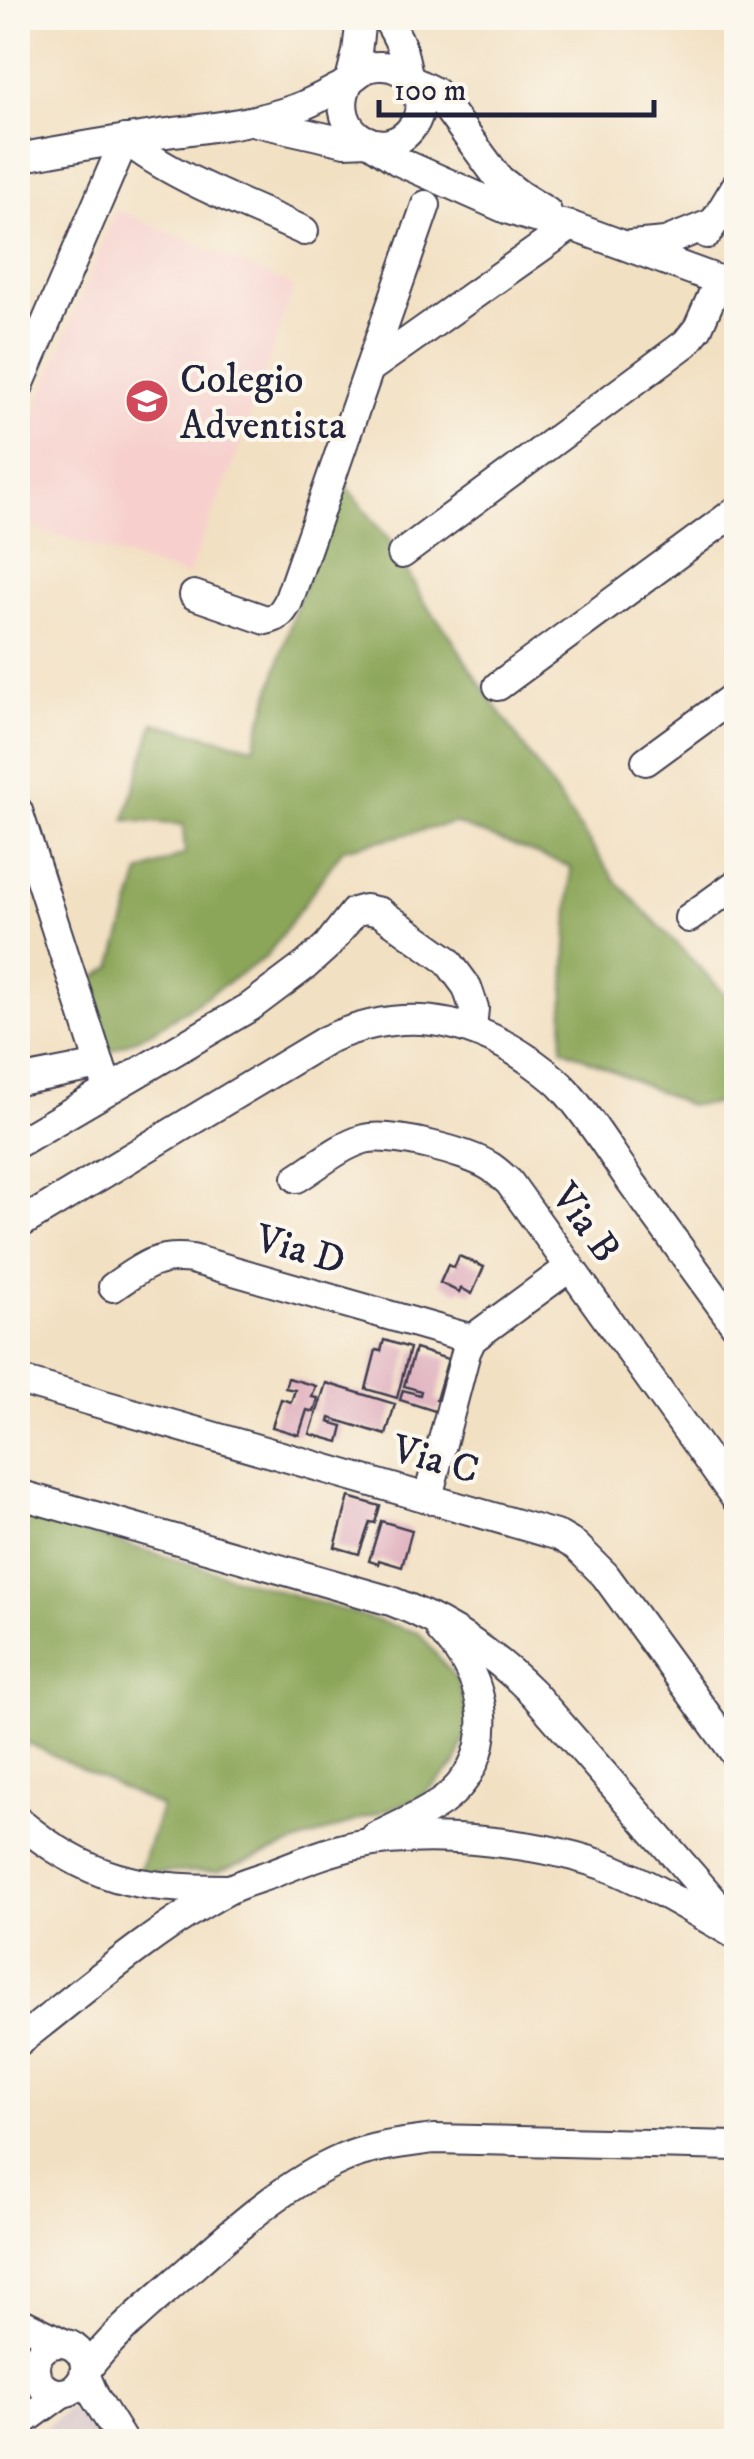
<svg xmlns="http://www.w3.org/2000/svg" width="754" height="2459" font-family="'IM FELL DW Pica',serif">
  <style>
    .built { fill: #f7d0cd }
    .industrial { fill: #d2bec3 }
    .forest { fill: #8ba658; stroke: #56644a; stroke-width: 2.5 }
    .building { fill: #dda9ba }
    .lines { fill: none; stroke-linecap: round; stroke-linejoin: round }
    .minor-casing { stroke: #413e4f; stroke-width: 32 }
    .minor { stroke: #fff; stroke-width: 28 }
    .labels { text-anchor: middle; stroke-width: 8; stroke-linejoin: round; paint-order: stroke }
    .poi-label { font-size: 40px; fill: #22223b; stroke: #fbf7ec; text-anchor: start }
    .street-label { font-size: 40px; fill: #22223b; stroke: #fbf7ec }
  </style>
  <rect width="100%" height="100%" fill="#fbf7ec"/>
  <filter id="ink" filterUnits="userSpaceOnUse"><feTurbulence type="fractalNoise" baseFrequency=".01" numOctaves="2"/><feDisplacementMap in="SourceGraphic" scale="20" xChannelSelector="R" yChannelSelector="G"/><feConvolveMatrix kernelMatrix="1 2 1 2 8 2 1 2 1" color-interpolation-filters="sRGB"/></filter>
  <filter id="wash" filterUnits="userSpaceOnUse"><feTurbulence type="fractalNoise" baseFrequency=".0048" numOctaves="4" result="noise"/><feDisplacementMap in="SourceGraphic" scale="40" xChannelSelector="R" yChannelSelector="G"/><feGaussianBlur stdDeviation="2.25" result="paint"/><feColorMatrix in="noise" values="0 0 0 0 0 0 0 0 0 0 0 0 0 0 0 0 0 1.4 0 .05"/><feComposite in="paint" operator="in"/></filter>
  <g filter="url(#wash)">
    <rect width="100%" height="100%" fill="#f2e0c2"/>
    <polygon class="built" points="116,209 294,286 243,439 188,576 18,523 18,456"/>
    <polygon class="industrial" points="69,2407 108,2441 28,2442"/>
    <g class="forest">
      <polygon points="341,480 393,545 424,602 450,635 471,670 616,881 731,1000 736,997 736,1103 688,1105 562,1048 571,867 454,823 343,849 266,957 155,1030 94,1059 79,988 112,967 140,873 185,854 183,825 125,820 154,723 254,747 292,619"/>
      <polygon points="18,1512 419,1633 457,1680 470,1723 456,1764 422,1797 219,1871 139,1873 161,1807 28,1743 18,1758"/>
    </g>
    <g id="blocks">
      <g class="building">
        <polygon points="459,1256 484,1267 472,1294 461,1288 459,1292 440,1283 448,1265 454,1268"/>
        <polygon points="384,1340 410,1348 397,1398 366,1389 376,1350 381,1351"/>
        <polygon points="415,1349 448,1359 436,1400 442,1402 438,1412 400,1400 403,1390 420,1395 421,1391 404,1386"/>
        <polygon points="288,1378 316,1386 312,1397 318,1398 314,1412 307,1410 299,1435 272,1427 281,1399 291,1402 295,1390 285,1388"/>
        <polygon points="326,1383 395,1404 386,1435 330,1418 329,1422 343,1426 339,1442 310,1434"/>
        <polygon points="349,1497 380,1506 375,1523 370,1522 359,1554 335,1547"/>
        <polygon points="381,1521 412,1530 402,1567 379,1560 378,1564 369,1561"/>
      </g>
    </g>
  </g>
  <g filter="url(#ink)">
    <use href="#blocks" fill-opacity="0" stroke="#413e4f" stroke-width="2.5"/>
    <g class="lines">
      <defs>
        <g id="minor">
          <path d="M386,18C400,39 404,51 408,77"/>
          <polyline points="350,80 357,52 361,18"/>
          <polyline points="411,80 435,92 499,179 521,196 547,212"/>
          <polyline points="256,122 345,142 368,141"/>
          <polyline points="370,142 398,161 506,209 531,217 571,226 735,286"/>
          <path d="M18,158C65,149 112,141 160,134C205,128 252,124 294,109C311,103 327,94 342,86C356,77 363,65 381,66C412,66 430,102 413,126C386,166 326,133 348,83"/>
          <polyline points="707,234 736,186"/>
          <polyline points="631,245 665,242 715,222"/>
          <polyline points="369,369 571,226"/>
          <path d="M18,388L125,139C172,178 248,205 304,231"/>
          <polyline points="402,554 686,343 698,328 719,280"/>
          <path d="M194,595L266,620C278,618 282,613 288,602L426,205"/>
          <polyline points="498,686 736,511"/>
          <polyline points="646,761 736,695"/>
          <polyline points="18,811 100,1065"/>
          <polyline points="689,918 736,884"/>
          <polyline points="18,1081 100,1065 105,1079"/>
          <polyline points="18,1143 250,1007 306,965 328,945 354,912 365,909 380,912 447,960 467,987 474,1008 472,1028"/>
          <path d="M297,1178C318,1165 340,1146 364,1139C390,1132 468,1152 491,1167C497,1171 503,1177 509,1182L736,1499"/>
          <path d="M18,1225L326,1040C399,1007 464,1015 529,1060C541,1069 555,1078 565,1090C590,1118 610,1152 632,1183C667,1231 702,1279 736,1326"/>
          <path d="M113,1287C141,1268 156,1254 192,1259L472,1339"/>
          <polyline points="18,1380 559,1536 576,1546 605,1575 736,1755"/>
          <path d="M18,1494L391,1601C446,1622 491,1651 533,1693L736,1926"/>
          <polyline points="428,1497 466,1352 472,1339 570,1267"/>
          <path d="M18,1821C89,1880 137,1889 228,1889"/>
          <path d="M375,1837C398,1826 422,1816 443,1801C502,1755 489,1679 441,1631"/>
          <path d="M18,2042C85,1990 153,1930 228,1890C241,1883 257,1879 271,1874C299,1863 327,1851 357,1845C428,1830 546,1842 613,1869C655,1887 694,1911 734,1934"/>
          <polyline points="18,2321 61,2342"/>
          <circle cx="60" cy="2368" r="25"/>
          <path d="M85,2372C113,2334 148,2306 183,2275C233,2231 283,2184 344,2158C372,2146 404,2143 434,2139L736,2146"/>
          <polyline points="85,2374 95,2397 123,2442"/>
          <polyline points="18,2425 62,2393"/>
        </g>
      </defs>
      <use href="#minor" class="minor-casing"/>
      <use href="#minor" class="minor"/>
    </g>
  </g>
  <defs>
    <symbol id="school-disc" viewBox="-11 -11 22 22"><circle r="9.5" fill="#d1495b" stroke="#fbf7ec"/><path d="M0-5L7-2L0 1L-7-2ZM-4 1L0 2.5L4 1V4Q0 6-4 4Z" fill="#fff"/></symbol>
  </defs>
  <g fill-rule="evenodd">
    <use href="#school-disc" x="122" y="376" width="50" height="50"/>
  </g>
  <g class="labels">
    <g class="poi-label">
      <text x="180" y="392">Colegio<tspan x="180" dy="46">Adventista</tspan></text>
    </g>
    <g class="street-label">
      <text transform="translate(587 1222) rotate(54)" y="14">Via B</text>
      <text transform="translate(301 1248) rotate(16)" y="14">Via D</text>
      <text transform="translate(436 1458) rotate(16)" y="14">Via C</text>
    </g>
  </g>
  <rect width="754" height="2459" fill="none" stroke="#fbf7ec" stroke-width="60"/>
  <path d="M379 100v15h275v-15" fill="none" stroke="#22223b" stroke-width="5"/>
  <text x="394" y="100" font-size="30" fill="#22223b" stroke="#fbf7ec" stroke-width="8" paint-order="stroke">100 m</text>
</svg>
